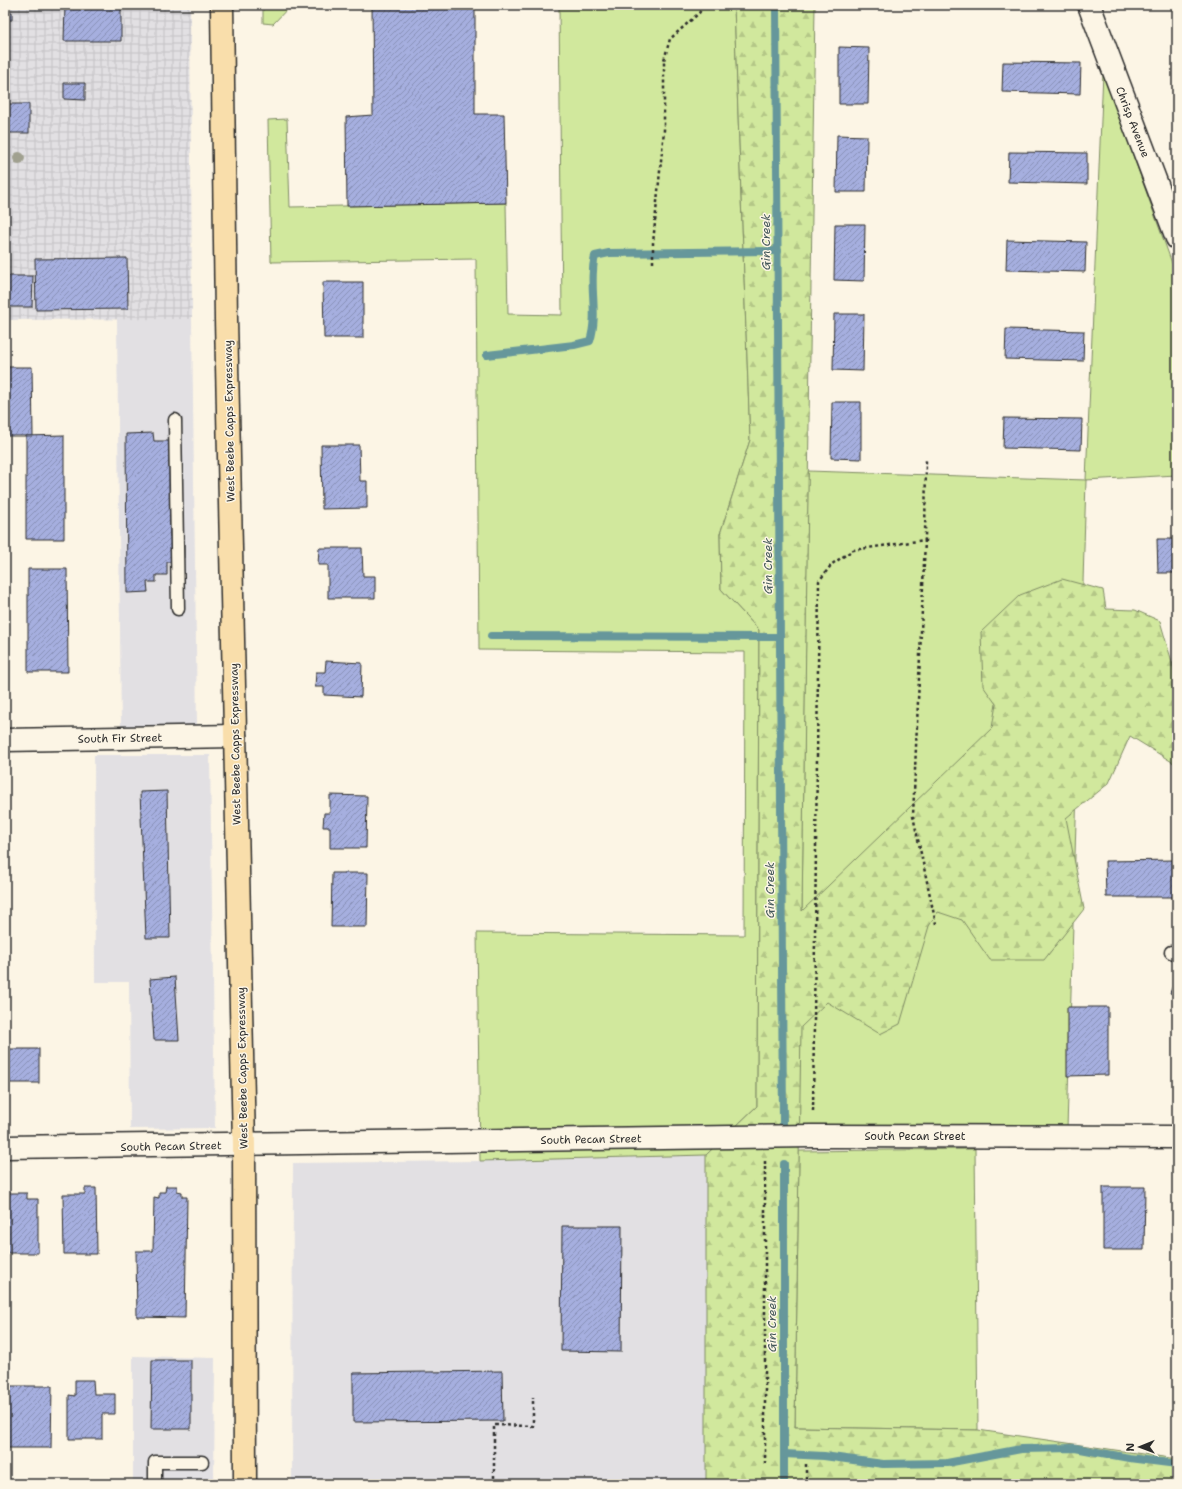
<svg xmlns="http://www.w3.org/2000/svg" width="1182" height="1489" font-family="'Shantell Sans',sans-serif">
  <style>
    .built { fill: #e2e0e3 }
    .industrial { fill: url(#industrial-grid) }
    .green { fill: #d1e89d; stroke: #7e8a64 }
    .forest { fill: url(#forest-firs); stroke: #7e8a64 }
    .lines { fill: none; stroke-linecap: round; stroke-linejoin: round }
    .stream { stroke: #66979b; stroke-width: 8 }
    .building { fill: url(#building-hatch); stroke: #2b2b2b }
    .lane-casing { stroke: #2b2b2b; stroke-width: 15 }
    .street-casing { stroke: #2b2b2b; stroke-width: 25 }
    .primary-casing { stroke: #2b2b2b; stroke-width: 25 }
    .path { stroke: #2b2b2b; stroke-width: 2.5; stroke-dasharray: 3 3; stroke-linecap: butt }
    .lane { stroke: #fcf5e5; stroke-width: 12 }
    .street { stroke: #fcf5e5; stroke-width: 22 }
    .primary { stroke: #f9deab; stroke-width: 22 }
    .tree { fill: #a0a08f }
    .labels { text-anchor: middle; stroke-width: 3; stroke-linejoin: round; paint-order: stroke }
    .street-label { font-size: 11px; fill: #2b2b2b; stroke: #fcf5e5 }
    .water-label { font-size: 12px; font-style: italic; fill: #44585a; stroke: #fcf5e5 }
  </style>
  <defs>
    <pattern id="industrial-grid" width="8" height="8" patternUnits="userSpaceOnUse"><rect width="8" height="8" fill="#e2e0e3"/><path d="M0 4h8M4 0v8" fill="none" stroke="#c2c0c3"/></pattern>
    <pattern id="forest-firs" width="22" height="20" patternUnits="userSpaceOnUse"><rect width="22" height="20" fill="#d1e89d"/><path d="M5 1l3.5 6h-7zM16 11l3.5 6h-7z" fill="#b4c787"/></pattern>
    <pattern id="building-hatch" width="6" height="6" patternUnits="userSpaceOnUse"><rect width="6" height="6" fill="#a6afdf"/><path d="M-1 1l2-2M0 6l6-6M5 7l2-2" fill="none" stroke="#878fb5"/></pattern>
  </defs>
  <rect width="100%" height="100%" fill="#fcf5e5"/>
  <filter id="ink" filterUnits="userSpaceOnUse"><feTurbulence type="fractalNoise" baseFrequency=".025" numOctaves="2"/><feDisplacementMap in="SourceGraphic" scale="8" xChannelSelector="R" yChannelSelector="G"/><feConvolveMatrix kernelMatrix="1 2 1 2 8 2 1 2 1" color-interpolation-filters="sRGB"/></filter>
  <g filter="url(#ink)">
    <g class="built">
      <polygon points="117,319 192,319 197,729 121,730"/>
      <polygon points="94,755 210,755 215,1128 130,1129 129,982 95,982"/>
      <polygon points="706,1155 706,1484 292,1484 293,1163 480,1161"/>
      <polygon points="133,1356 215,1358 214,1484 133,1484"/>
    </g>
    <polygon class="industrial" points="5,5 190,5 192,319 5,320"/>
    <g class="green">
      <polygon points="263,5 291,5 273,24 263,23"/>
      <polygon points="559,5 734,5 750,440 720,534 721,589 759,630 757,1106 706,1155 480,1161 477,933 744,935 745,652 479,650 476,259 271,262 268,120 287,119 290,207 506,203 508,314 562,315"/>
      <polygon points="1103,72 1177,277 1177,475 1086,480 1067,1129 799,1129 808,471 1086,480"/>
      <polygon points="975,1149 978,1430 795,1427 799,1151"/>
    </g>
    <polygon class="forest" points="734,5 815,5 802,911 992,728 996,704 983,686 981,632 1020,595 1062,579 1103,590 1106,609 1135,610 1160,621 1177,679 1177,765 1130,736 1109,783 1066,818 1084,909 1044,960 990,960 962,920 938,912 929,926 900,1024 880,1034 827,1002 801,1027 795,1427 978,1430 1177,1459 1177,1484 706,1484 706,1155 757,1106 759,630 721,589 720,534 750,440"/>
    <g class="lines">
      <g class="stream">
        <polyline points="776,5 783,1127"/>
        <path d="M487,355L574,345L590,341C599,313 588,284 595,256L609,253L778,251"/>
        <polyline points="491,636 780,637"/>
        <polyline points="784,1164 784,1484"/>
        <polyline points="784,1454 824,1456 883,1464 947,1463 1021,1449 1075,1448 1129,1458 1177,1464"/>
      </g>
    </g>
    <g class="building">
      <polygon points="5,5 7,5 7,12 12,12 12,20 7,20 7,28 5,28"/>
      <polygon points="65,5 121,5 121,41 64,41"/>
      <polygon points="372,5 475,5 475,114 504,114 506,203 347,206 346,117 373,115"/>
      <polygon points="839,47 869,48 868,104 839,104"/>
      <polygon points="1003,62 1081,63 1080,94 1002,92"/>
      <polygon points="64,83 85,83 85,100 64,99"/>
      <rect x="5" y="104" width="24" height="29"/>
      <polygon points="837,135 867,136 866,192 836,192"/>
      <polygon points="1009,152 1087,153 1087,184 1008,182"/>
      <polygon points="835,224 865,224 864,281 834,280"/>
      <polygon points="1007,240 1086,242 1085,272 1006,270"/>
      <polygon points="127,258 128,309 36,310 35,259"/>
      <polygon points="5,276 33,276 32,307 5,307"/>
      <polygon points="323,282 363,282 363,338 324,338"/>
      <polygon points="834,314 864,314 863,371 833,370"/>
      <polygon points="1006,329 1084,331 1083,361 1005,359"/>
      <polygon points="5,367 32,367 33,436 5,436"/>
      <polygon points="832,402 861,402 861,459 831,458"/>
      <polygon points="1004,418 1082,419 1081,450 1003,448"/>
      <polygon points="153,433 154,441 169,441 174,458 169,458 170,537 184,537 184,558 173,558 173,562 167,562 167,575 156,575 156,582 147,582 148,592 127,593 126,434"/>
      <polygon points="64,435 64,539 26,539 26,436"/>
      <polygon points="321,445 359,445 360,481 367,481 367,508 322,509"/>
      <polygon points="1157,539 1177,539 1177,573 1158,573"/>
      <polygon points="319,548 362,548 363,576 375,576 375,598 328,598 328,565 318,565"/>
      <polygon points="28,569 67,569 68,672 28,672"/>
      <polygon points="326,661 362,663 361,697 324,695 324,687 315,687 316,672 325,672"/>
      <polygon points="167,791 170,938 146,938 140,792"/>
      <polygon points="330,795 367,796 366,848 330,848 330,827 323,827 324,813 330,813"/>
      <polygon points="1177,860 1177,897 1106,897 1105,861"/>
      <polygon points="332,873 368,873 367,927 331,927"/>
      <polygon points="1177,975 1177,995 1170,993"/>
      <polygon points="175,977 179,1040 154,1040 150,979"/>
      <polygon points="1067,1007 1108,1007 1108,1075 1067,1076"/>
      <rect x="5" y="1049" width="34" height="34"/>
      <polygon points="166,1186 177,1186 177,1191 182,1192 182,1197 187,1197 185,1318 137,1317 136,1251 153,1251 154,1197 159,1198 159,1192 165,1192"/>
      <polygon points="1103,1187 1145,1187 1144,1250 1103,1250"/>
      <polygon points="85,1188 96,1188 97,1254 64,1254 63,1194 85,1194"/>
      <polygon points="7,1193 27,1193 27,1199 38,1199 38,1253 7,1253"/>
      <polygon points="562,1226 622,1226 621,1352 561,1351"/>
      <polygon points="152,1360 191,1360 191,1429 151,1429"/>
      <polygon points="502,1371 503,1421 353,1422 353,1373"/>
      <polygon points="75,1380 93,1380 94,1394 115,1394 115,1414 102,1414 102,1439 69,1439 69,1395 75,1396"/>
      <polygon points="5,1386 52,1386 51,1448 5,1448"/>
    </g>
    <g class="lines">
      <defs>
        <g id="lane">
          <polyline points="175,420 178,609"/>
          <polyline points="1171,952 1177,954"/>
          <polyline points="155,1484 155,1462 202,1462"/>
        </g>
        <g id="street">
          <polyline points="1089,5 1177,238"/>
          <polyline points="5,740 235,736"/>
          <polyline points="5,1147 813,1136 1177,1137"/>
        </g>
        <polyline id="primary" points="222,5 226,319 244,1145 245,1484"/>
      </defs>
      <use href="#lane" class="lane-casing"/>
      <use href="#street" class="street-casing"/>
      <use href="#primary" class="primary-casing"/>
      <g class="path">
        <polyline points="653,263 653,243 664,130 664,60 670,39 699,13 704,5"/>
        <polyline points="925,540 913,816 936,924"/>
        <polyline points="5,601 7,716"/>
        <polyline points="813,1111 819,581 832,564 853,550 925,540 926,458"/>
        <polyline points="765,1161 765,1464"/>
        <polyline points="806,1464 806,1484"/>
        <polyline points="494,1484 494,1425 533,1426 533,1397"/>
      </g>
      <use href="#lane" class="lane"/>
      <use href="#street" class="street"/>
      <use href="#primary" class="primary"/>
    </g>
    <circle class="tree" cx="19" cy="158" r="6"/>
  </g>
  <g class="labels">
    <g class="street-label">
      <text transform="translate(1133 122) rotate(69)" y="4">Chrisp Avenue</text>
      <text transform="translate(229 421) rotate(-91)" y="4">West Beebe Capps Expressway</text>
      <text transform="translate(120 738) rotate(-1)" y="4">South Fir Street</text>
      <text transform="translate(235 744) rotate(-91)" y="4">West Beebe Capps Expressway</text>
      <text transform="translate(242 1068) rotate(-91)" y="4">West Beebe Capps Expressway</text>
      <text x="915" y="1140">South Pecan Street</text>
      <text transform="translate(591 1139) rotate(-1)" y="4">South Pecan Street</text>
      <text transform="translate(171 1146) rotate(-1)" y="4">South Pecan Street</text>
    </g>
    <g class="water-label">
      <text transform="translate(766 242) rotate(-90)" y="4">Gin Creek</text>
      <text transform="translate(768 566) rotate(-90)" y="4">Gin Creek</text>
      <text transform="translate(770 890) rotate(-90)" y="4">Gin Creek</text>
      <text transform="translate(772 1324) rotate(-90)" y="4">Gin Creek</text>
    </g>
  </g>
  <rect width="1182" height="1489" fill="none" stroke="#fcf5e5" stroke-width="20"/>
  <rect x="10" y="10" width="1162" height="1469" fill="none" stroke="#2b2b2b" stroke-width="1.5" filter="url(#ink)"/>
  <g transform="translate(1140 1447) rotate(269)" stroke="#fcf5e5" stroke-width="3" paint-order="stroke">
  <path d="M0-3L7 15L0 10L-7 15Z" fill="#2b2b2b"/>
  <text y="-6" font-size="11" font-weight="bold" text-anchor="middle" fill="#2b2b2b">N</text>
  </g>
</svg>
